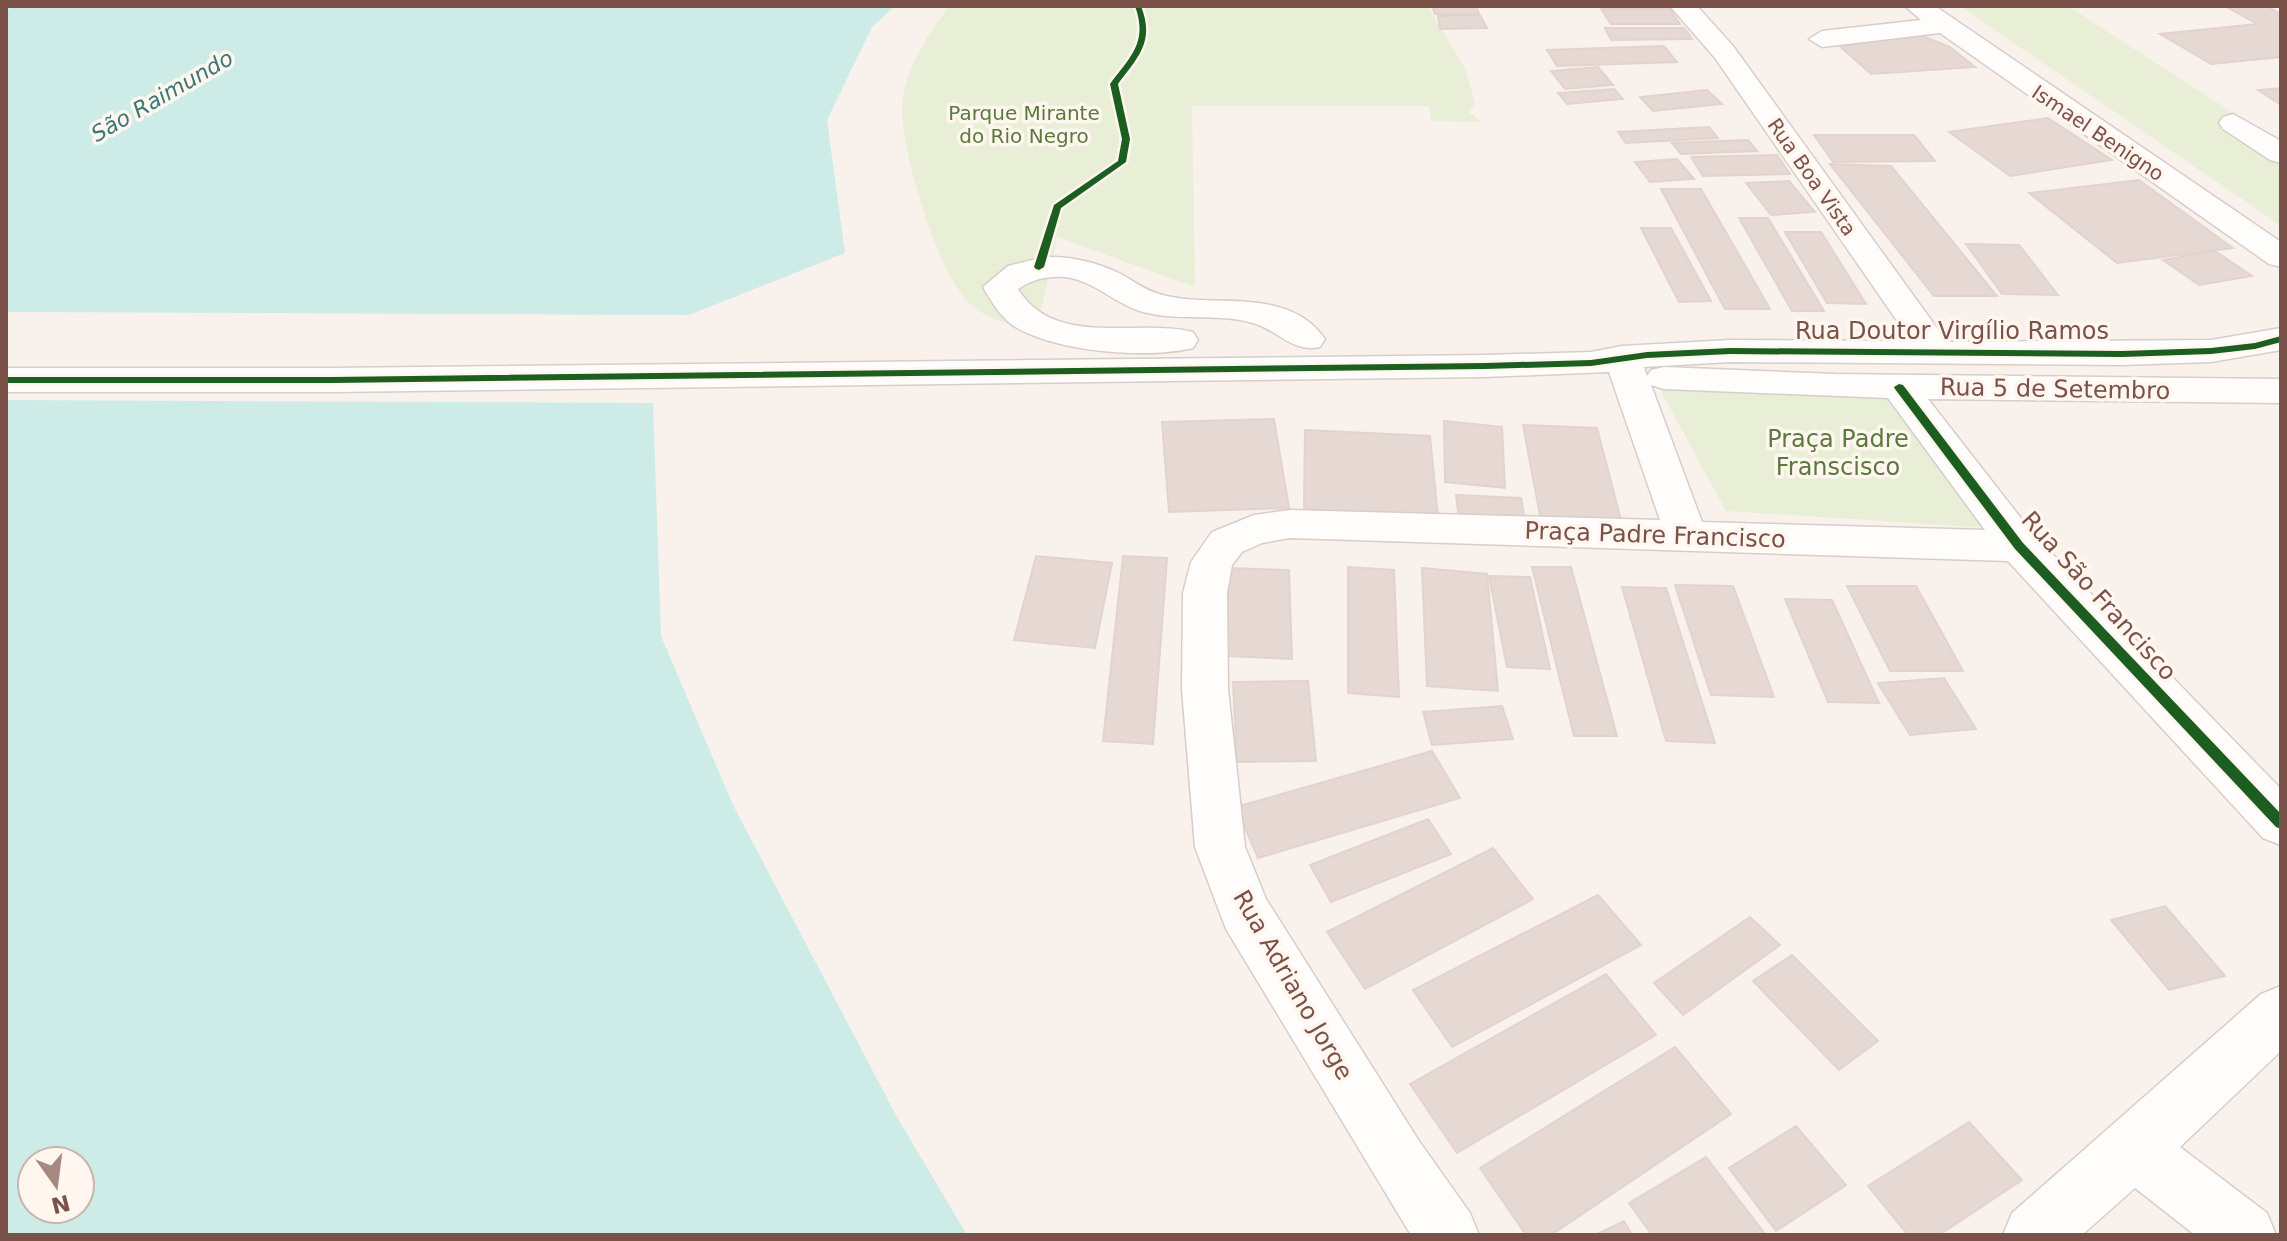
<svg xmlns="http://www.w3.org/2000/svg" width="2287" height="1241" viewBox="0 0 2287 1241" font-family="'DejaVu Sans',sans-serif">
<rect width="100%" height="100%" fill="#f9f2ec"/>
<g fill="#e9efd6">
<path d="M950 6H1427L1465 68 1475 103 1469 112 1482 122 1431 121 1430 106H1192L1195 287 1057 237 1037 331C1014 325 988 321 970 304 938 274 902 154 902 110 903 72 927 34 950 6Z"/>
<path d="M1960 6H2068L2281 144V226Z"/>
<path d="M1658 386 1884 388 1989 528 1726 511Z"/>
</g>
<path fill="#cdece8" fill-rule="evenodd" d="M15 6H895L872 27 827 120 845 253 689 315 653 403 661 636 733 805 897 1117 967 1235H6V10ZM32 1161H80V1209H32Z"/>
<path fill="#f9f2ec" d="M6 312 689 315 653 403 6 400Z"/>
<g fill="#e6d8d3" stroke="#e2d3ce" stroke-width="2">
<path d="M1432 6H1476L1479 14H1435Z"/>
<path d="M2225 6H2266L2281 14V57L2211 64 2160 34 2257 24Z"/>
<path d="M1601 9H1670L1680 24H1611Z"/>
<path d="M1480 15 1487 28 1440 29 1438 16Z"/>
<path d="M1605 28H1684L1692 39 1611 40Z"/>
<path d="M1923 36 1950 47 1975 67 1871 74 1835 42Z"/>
<path d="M1664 46 1677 62 1557 66 1547 50Z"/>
<path d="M1598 67 1613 85 1565 89 1551 71Z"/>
<path d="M2281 88V105L2258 90Z"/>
<path d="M1614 89 1623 99 1567 104 1558 93Z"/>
<path d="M1707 90 1722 104 1653 111 1640 97Z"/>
<path d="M2048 118 2112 160 2010 176 1949 132Z"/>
<path d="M1709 127 1718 138 1626 143 1618 132Z"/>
<path d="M1814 135H1914L1935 161 1833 162Z"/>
<path d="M1748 140 1757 151 1681 154 1672 143Z"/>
<path d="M1777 155 1790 174 1703 176 1691 157Z"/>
<path d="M1677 159 1694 179 1650 182 1635 162Z"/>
<path d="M1830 164 1891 166 1997 296H1934Z"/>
<path d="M2139 180 2233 248 2117 263 2029 193Z"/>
<path d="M1789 181 1815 212 1771 215 1746 183Z"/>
<path d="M1661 189H1701L1770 309H1725Z"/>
<path d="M1739 218H1768L1824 311H1792Z"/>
<path d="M1641 228H1671L1711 301 1679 302Z"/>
<path d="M1785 232H1821L1866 304 1827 303Z"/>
<path d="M1966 244 2019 245 2058 295 2002 294Z"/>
<path d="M2215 251 2252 276 2199 285 2163 260Z"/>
<path d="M1274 419 1289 508 1169 512 1162 422Z"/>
<path d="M1444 421 1502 427 1505 488 1445 482Z"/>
<path d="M1523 425 1597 428 1622 524 1541 521Z"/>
<path d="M1305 430 1430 436 1438 517 1304 509Z"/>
<path d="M1456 495 1521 498 1525 521 1459 518Z"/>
<path d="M1036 556 1112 563 1095 648 1014 640Z"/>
<path d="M1123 556 1167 558 1153 744 1103 741Z"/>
<path d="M1348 567 1394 570 1399 697 1348 693Z"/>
<path d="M1532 567H1571L1617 736H1574Z"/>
<path d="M1228 568 1289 570 1292 659 1228 656Z"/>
<path d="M1422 568 1487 574 1498 691 1427 686Z"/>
<path d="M1489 576 1530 577 1550 669 1507 667Z"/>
<path d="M1675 585 1733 586 1774 697 1711 695Z"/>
<path d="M1847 586H1916L1963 671H1890Z"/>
<path d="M1622 587 1666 588 1715 743 1666 741Z"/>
<path d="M1785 599 1832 600 1879 703 1828 702Z"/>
<path d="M1944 678 1976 729 1910 735 1878 683Z"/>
<path d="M1308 681 1316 761 1237 762 1233 682Z"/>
<path d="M1502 706 1513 739 1432 745 1423 712Z"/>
<path d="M1432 751 1460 798 1258 858 1236 807Z"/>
<path d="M1428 819 1451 854 1331 902 1310 865Z"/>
<path d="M1493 848 1533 899 1365 989 1327 932Z"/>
<path d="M1598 895 1641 945 1452 1047 1413 990Z"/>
<path d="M2165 906 2225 976 2169 990 2111 920Z"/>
<path d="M1750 917 1780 945 1683 1015 1654 983Z"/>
<path d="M1792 955 1878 1041 1839 1070 1753 981Z"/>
<path d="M1606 974 1656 1035 1457 1153 1410 1084Z"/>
<path d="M1675 1047 1731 1114 1551 1235H1526L1480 1168Z"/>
<path d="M1969 1122 2022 1180 1939 1235H1908L1868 1186Z"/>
<path d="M1796 1126 1846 1185 1776 1231 1729 1168Z"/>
<path d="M1706 1157 1765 1234 1652 1235 1629 1203Z"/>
<path d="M1624 1221 1632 1235H1595Z"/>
</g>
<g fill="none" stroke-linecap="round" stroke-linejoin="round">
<g stroke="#d8cdc8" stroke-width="3">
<g id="minor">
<path d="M1670 6H1697L1733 46 1947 342 2211 340 2281 328V350L2211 362 2122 365 1730 362 1644 367 1647 376 1651 370 1664 367 1835 374 2281 379V403L1928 399 2034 535 2281 789V845L2263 838 2008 561 1290 538 1262 543 1242 552 1232 565 1227 593 1228 689 1245 847 1266 899 1419 1141 1470 1213 1479 1235H1411L1226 929 1195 847 1182 689 1183 593 1191 562 1212 532 1254 515 1290 510 1660 520 1609 372 1485 377 332 392H6V368H332L1485 355 1591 352 1622 346 1730 340 1911 341 1715 58ZM1651 385 1664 389 1888 398 1985 530 1702 522Z"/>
<path d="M1905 6H1935L2281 242V267L2269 264 1940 33 1822 47 1809 39 1822 31 1921 20Z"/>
<path d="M2233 114 2281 141V163L2270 160 2223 129 2219 123 2223 117Z"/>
<path d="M1044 257C1070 256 1097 262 1121 274 1133 281 1145 290 1159 294 1211 310 1287 284 1325 339L1320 347C1292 353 1278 330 1253 323 1216 312 1175 323 1137 310 1112 301 1092 280 1065 277 1047 276 1033 279 1018 289 1055 349 1137 318 1193 332L1198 340 1193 348C1147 359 1061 352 1019 329 1002 320 993 304 983 287L1008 266Z"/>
<path d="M2281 986V1051L2180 1147 2267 1213 2276 1235H2195L2135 1188 2082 1235H2003L2012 1213 2261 994Z"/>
</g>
</g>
<use href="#minor" fill="#fefdfc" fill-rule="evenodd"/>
<g stroke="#fff6ef" stroke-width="5">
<g id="cycleway">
<path d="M1135 6H1141C1155 42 1138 57 1118 84L1130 139 1126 162 1061 208 1044 267 1039 270 1036 269 1034 267 1054 205 1118 161 1122 139 1110 84C1131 56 1148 42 1135 6Z"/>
<path d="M2281 336V342L2255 349 2211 354 2122 357 1730 354 1647 358 1591 366 1485 369 332 383H6V377H332L1485 363 1591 360 1647 352 1730 348 2122 351 2211 348 2255 343Z"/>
<path d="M1899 384 1903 385 2023 543 2281 814V829L2276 827 2015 549 1895 389 1894 387Z"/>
</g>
</g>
<use href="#cycleway" fill="#1b5e20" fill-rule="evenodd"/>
</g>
<g text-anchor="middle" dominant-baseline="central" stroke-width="7" stroke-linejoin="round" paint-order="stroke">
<g font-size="20" fill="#5a7a3d" stroke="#fff6ef">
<text x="1024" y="113">Parque Mirante<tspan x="1024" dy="23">do Rio Negro</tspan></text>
</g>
<g font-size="20" fill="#7a5249" stroke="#fff6ef">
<text transform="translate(2098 133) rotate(34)">Ismael Benigno</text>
<text transform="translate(1812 177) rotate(55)">Rua Boa Vista</text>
</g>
<g font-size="22" font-style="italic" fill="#387877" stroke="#fff6ef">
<text transform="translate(162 96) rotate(-30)">São Raimundo</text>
</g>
<g font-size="24" fill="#7a5249" stroke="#fff6ef">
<text x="1952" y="331">Rua Doutor Virgílio Ramos</text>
<text transform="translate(2055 389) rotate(1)">Rua 5 de Setembro</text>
<text transform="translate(1655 535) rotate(2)">Praça Padre Francisco</text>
<text transform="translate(2099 596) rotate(48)">Rua São Francisco</text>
<text transform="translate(1293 985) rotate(60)">Rua Adriano Jorge</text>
</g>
<g font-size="24" fill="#5a7a3d" stroke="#fff6ef">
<text x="1838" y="439">Praça Padre<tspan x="1838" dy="28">Franscisco</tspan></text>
</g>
</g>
<rect width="2287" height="1241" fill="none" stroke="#7a5249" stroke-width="16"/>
<g transform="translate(56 1185) rotate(166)"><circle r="38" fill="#fff6ef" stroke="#cab4ad" stroke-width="2"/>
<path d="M0-6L14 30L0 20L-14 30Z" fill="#a68a82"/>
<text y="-12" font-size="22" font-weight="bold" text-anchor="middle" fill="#7a5249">N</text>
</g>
</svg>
